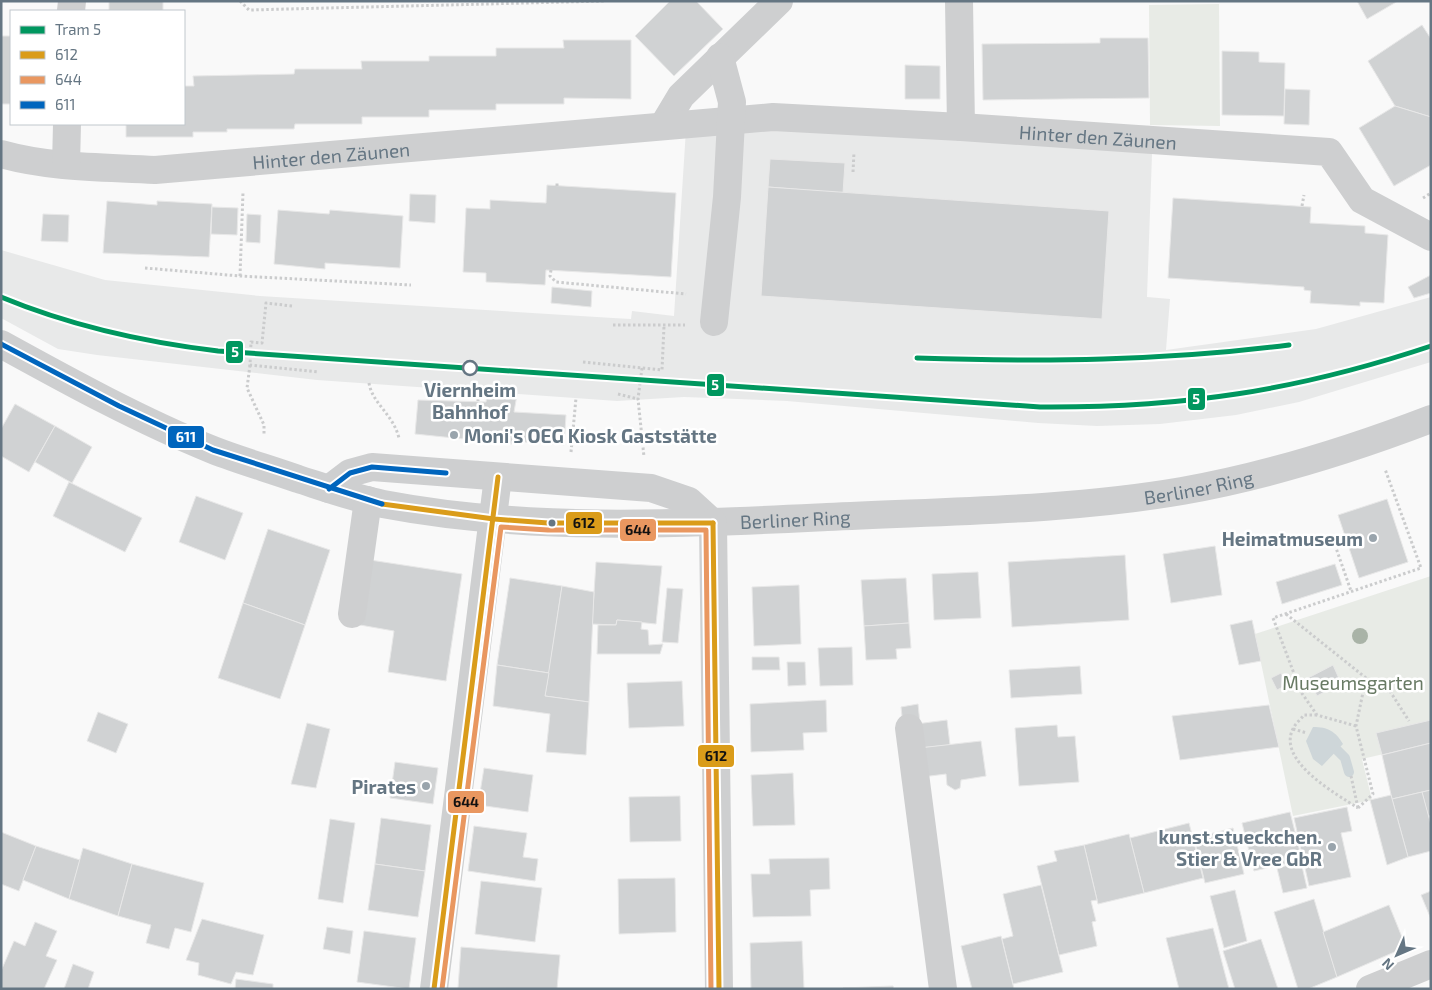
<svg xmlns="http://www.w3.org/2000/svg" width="1432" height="990" viewBox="0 0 1432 990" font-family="'Exo 2',sans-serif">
<rect width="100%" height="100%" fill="#f9f9f9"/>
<path fill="#e8e9e9" d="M687 114 1153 126 1147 297 1170 299 1166 350 1316 329 1431 297V362L1299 402 1236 415 1160 424 1097 426 1038 423 787 401 684 397 617 401 317 380 97 355 58 349 1 318V250L105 280 260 296 613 318 631 319 632 311 674 316Z"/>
<g fill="#e8ebe6">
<path d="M1219 4 1220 126 1150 125 1149 5Z"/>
<path d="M1431 576V743L1362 759 1372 800 1293 816 1255 634Z"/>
</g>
<path fill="#ced6d9" d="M1313 727C1328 727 1335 731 1343 744L1322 766 1313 759 1306 741Z"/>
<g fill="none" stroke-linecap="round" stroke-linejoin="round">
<path stroke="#ced6d9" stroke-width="10" d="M1337 750 1345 758 1349 772"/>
</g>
<g fill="#d0d2d3" stroke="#e8e8e8">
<rect x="109" y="1" width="54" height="10"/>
<path d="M670 1H696L723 29 674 76 635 36Z"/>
<path d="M1357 1H1398L1367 19Z"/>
<path d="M1422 25 1431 39V117L1395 106 1368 61Z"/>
<rect x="1" y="36" width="10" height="68"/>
<path d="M1100 38H1148L1149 98 983 100 982 44 1100 43Z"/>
<path d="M563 40H631V99L564 98V104H496V110H429V117H362V124H295L294 129H227V132H193V137H126V124H184V86H194L193 76 294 74 295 69H362L361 61H429V56H496V48H564Z"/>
<path d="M1222 51 1259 52V62L1285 63 1284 116 1222 115Z"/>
<path d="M905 65 940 66V99H905Z"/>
<path d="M1285 89 1310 90 1309 125 1284 124Z"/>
<path d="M1395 106 1431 117V165L1394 186 1359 128Z"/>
<path d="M770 159 845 163 843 193 768 187Z"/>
<path d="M547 185 676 193 671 277 546 270 545 285 486 282V273L463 272 466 208 490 209V200L546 203Z"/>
<path d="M768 187 1109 211 1102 319 761 296Z"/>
<path d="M410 194 436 195 435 223 409 221Z"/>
<path d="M1173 198 1311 207 1310 223 1365 226V233L1388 235 1384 303 1360 302V306L1310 303 1311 291 1304 290V287L1168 278Z"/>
<path d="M107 201 157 205V201L212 204 209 257 103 253Z"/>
<path d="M212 207 238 208 237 235 211 234Z"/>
<path d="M278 210 329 214 330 210 403 216 400 268 325 263V269L274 264Z"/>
<path d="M43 214 69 215 68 242 41 241Z"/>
<path d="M247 214 261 215 260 243 246 242Z"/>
<path d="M1431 275V293L1414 298 1408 287Z"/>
<path d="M552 287 592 291 591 307 551 303Z"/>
<path d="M488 387 518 389 514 412 566 415 564 445 512 441V444L415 434 418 400 486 402Z"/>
<path d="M15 404 55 426 29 472 1 456V429Z"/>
<path d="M55 426 92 447 72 483 35 462Z"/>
<path d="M69 482 142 518 125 552 53 516Z"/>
<path d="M196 496 243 513 225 560 179 542Z"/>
<path d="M1387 499 1408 562 1359 578 1338 515Z"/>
<path d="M268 529 330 550 305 625 243 603Z"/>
<path d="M1215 546 1222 595 1171 603 1163 554Z"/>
<path d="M1125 555 1129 620 1012 627 1008 562Z"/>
<path d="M370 560 462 574 446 681 388 672 394 631 360 625Z"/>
<path d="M596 562 662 566 656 624 617 620 616 625 592 624Z"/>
<path d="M1335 564 1342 585 1282 604 1276 582Z"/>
<path d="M978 572 981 618 934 620 932 574Z"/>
<path d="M510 578 562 586 549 673 497 665Z"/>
<path d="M906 578 909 623 864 626 861 580Z"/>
<path d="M799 585 801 644 754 646 752 587Z"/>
<path d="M562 586 594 592 589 702 545 696Z"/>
<path d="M667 588 683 589 678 643 662 642Z"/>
<path d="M243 603 305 625 280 699 218 678Z"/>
<path d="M617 620 642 622 641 629 648 630 649 645 663 644 660 654H597L598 625H616Z"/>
<path d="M1252 620 1261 661 1239 665 1230 625Z"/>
<path d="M909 623 911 648 896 649 897 659 866 660 864 626Z"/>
<path d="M852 647 853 685 820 686 818 648Z"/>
<path d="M752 657H779L780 670H752Z"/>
<path d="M787 662H805L806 685 788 686Z"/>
<path d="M497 665 549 673 545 696 589 702 586 755 546 752 550 714 493 706Z"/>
<path d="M1333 665 1341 683 1317 696 1308 678Z"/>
<path d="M1080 666 1082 694 1011 698 1009 670Z"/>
<path d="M1281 673 1287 685 1277 690 1271 678Z"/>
<path d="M682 681 684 726 629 728 627 683Z"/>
<path d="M826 700 827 732 803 733 804 750 751 752 750 704Z"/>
<path d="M918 704 920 723 903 725 901 707Z"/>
<path d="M1269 705 1279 747 1180 760 1172 716Z"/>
<path d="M98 712 128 724 116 753 87 741Z"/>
<path d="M947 720 950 745 919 748 916 724Z"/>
<path d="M1431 720V743L1382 755 1376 733Z"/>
<path d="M307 723 330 729 316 788 291 784Z"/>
<path d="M1057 725 1058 737 1075 736 1079 782 1019 786 1015 728Z"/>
<path d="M981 741 986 776 961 780 960 788 955 790 947 785 946 774 922 777 919 748Z"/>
<path d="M1431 743V790L1392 799 1382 755Z"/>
<path d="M395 762 438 768 433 804 390 798Z"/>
<path d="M484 768 533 775 528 812 478 805Z"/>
<path d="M793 773 795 825 753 826 751 775Z"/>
<path d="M1431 790V815L1428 816 1422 792Z"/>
<path d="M1422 792 1431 825V851L1408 857 1392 799Z"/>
<path d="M1391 795 1408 857 1387 865 1370 800Z"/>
<path d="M680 796 681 841 630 842 629 797Z"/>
<path d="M1347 807 1352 831 1341 833 1351 877 1309 886 1294 818Z"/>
<path d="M1290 812 1302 860 1254 871 1242 823Z"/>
<path d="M381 818 431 825 425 871 375 864Z"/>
<path d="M330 819 355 823 343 903 318 899Z"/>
<path d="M1189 823 1203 878 1144 893 1130 838Z"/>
<path d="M474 826 527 833 523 857 538 859 535 881 468 871Z"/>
<path d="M1233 828 1244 874 1205 883 1194 838Z"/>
<path d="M1 832 36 846 19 891 1 884Z"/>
<path d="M1129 834 1144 893 1098 904 1084 845Z"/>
<path d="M1084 845 1097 900 1091 901 1096 921 1092 922 1097 946 1059 955 1037 866 1057 861 1054 851Z"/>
<path d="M36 846 80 860 69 899 23 880Z"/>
<path d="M83 848 132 864 118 916 69 899Z"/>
<path d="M829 858 830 889 810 890 811 916 753 917 751 874H770L769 859Z"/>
<path d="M1301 862 1307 888 1283 893 1277 868Z"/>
<path d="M132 864 204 883 191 932 175 928 169 949 146 943 151 925 118 916Z"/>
<path d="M375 864 425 871 418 917 368 910Z"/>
<path d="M675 878 676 932 619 934 618 879Z"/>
<path d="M481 881 542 888 535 942 475 934Z"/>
<path d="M1041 885 1063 972 1013 984 1002 939 1013 936 1003 894Z"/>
<path d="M1235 890 1247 941 1224 948 1210 896Z"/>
<path d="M1431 891V919L1421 895Z"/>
<path d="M1314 899 1337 977 1308 989H1298L1274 912Z"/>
<path d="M1389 905 1406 947 1337 977 1323 932Z"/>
<path d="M202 919 264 935 253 975 236 972 231 984 198 975 199 963 186 960Z"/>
<path d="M35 922 57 931 46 956 57 960 44 989H1V971L14 941 25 946Z"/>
<path d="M327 927 353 931 350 954 323 949Z"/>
<path d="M1213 928 1229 989H1179L1166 938Z"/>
<path d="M364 931 416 938 409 989 357 982Z"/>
<path d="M1001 936 1014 989H972L961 946Z"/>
<path d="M1261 939 1278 989H1235L1223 951Z"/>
<path d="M802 941 804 989H751L750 943Z"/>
<path d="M461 947 560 955 557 989 458 988Z"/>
<path d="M73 964 94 972 88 989H64Z"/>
<path d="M236 979 273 984V989H235Z"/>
<path d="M893 986 894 989 843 988Z"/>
</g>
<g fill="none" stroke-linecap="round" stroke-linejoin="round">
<g stroke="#cbcccd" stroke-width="3" stroke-dasharray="2.5 2.5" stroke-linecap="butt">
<path d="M240 1 249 10 605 1"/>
<path d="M853 172 854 152"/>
<path d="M557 186V181"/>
<path d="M1423 198 1431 193"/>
<path d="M1302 206 1304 195"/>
<path d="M145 268 240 276 411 285"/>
<path d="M551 270 550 276 556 282 686 294"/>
<path d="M240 276 243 192"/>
<path d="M292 306 266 303 262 343 251 342 250 365 318 372"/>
<path d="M613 325H685"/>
<path d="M583 362 662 370 664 326"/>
<path d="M250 365 247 388 264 425V435"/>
<path d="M642 368 638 399 644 457"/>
<path d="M369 383C372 403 393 414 399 438"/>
<path d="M618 394 638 399"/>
<path d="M478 401V391"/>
<path d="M571 452 576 398"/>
<path d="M1335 545 1351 591"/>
<path d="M1286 614 1366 678 1388 688 1409 721"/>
<path d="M1317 715H1304C1301 719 1296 723 1294 727 1274 760 1338 795 1358 808"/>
<path d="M1356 726 1317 715 1301 692 1273 618 1421 568 1385 469"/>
<path d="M1293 729 1307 733"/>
<path d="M1351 776 1358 808"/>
<path d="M1358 808 1373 794 1356 726 1366 678"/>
</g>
<g stroke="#cecfd0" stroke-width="28">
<path d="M959 1 961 127"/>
<path d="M71 11 72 1"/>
<path d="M663 126 681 96 779 1"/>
<path id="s1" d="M1 154C51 168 103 167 155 170L773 117 961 127 1329 152 1362 200 1431 237"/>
<path d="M66 165 67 124"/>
<path d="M714 322 727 197 732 102 720 57"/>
<path id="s2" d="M1 344C70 382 141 421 213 450 241 461 270 469 298 479 326 488 354 498 383 504 529 532 680 524 827 517 945 511 1065 511 1182 491 1267 476 1350 450 1431 419"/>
<path d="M329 489 350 473 372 467 651 488 689 501 713 523"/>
<path d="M713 523 719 989"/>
<path d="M352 614 368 500"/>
<path d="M909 728 943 989"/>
<path d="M434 989 498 477"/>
<path d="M1370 989 1431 964"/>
</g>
<g stroke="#fff" stroke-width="9">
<g id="bus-1">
<path d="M382 504 494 519 548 523H713"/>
<path d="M713 523 719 989"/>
<path d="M434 989 498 477"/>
</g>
</g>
<g stroke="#fff" stroke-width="9">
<path id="bus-2" d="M442 989 501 527 548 530H706L711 989"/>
</g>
<g stroke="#fff" stroke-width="9">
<g id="bus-3">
<path d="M1 344 119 406 213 450 382 504"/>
<path d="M329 489 350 473 372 467 446 473"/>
</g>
</g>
<use href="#bus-1" stroke="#da9c1a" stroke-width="5"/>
<use href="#bus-2" stroke="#e99760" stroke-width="5"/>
<use href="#bus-3" stroke="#0065bd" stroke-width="5"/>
<g stroke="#fff" stroke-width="9">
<g id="tram-1">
<path d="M1 297C71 326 143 342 218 351L1040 407C1182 408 1296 391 1431 346"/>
<path d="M917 358C1042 362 1165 361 1289 345"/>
</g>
</g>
<use href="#tram-1" stroke="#00975f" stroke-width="5"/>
</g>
<circle fill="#a9b3a7" cx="1360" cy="636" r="8"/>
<circle fill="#fff" stroke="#657683" stroke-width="2.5" cx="470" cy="368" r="7"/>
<g fill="#99a4ac" stroke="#fff" stroke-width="2">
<circle cx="454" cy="435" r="5"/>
<circle cx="1373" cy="538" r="5"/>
<circle cx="426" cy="786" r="5"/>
<circle cx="1332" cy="847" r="5"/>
</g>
<circle fill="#657683" stroke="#fff" stroke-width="2" cx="552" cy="523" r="4.5"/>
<g text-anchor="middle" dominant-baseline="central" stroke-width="5" stroke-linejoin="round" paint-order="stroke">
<g font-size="19" fill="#657683" stroke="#fff">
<text stroke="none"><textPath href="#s1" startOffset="1101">Hinter den Zäunen</textPath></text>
<text stroke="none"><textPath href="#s1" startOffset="332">Hinter den Zäunen</textPath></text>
<text stroke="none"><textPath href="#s2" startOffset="1234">Berliner Ring</textPath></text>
<text stroke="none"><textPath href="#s2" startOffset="829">Berliner Ring</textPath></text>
</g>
<g font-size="19" font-weight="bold" fill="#657683" stroke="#fff">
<text x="470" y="389">Viernheim<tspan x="470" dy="22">Bahnhof</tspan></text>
</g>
<g font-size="19" font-weight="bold" fill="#657683" stroke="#fff" text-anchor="end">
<text x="464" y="435" text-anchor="start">Moni's OEG Kiosk Gaststätte</text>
<text x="1363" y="538">Heimatmuseum</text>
<text x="416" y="786">Pirates</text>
<text x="1322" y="836">kunst.stueckchen.<tspan x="1322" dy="22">Stier &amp; Vree GbR</tspan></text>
</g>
<g font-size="19" fill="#687a64" stroke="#fff">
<text x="1353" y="682">Museumsgarten</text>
</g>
</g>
<g stroke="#fff" stroke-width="2">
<rect x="225" y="340" width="19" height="24" rx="5" fill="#00975f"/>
<rect x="706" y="373" width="19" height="24" rx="5" fill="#00975f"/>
<rect x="1187" y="387" width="19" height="24" rx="5" fill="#00975f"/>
<rect x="167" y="425" width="38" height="24" rx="5" fill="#0065bd"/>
<rect x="565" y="511" width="38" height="24" rx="5" fill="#da9c1a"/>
<rect x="619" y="518" width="38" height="24" rx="5" fill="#e99760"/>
<rect x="697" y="744" width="38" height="24" rx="5" fill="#da9c1a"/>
<rect x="447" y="790" width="38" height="24" rx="5" fill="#e99760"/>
</g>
<g font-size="14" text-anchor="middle" font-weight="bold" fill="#fff">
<text x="235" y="357">5</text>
<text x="715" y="390">5</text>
<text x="1196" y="404">5</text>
<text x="186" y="442">611</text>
</g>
<g font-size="14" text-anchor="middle" font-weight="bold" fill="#111">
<text x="584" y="528">612</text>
<text x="638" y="535">644</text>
<text x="716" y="761">612</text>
<text x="466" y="807">644</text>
</g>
<rect width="1432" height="990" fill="none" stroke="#657683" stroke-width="5"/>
<rect x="10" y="10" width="175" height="115" fill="#ffffff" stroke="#c1c8cd"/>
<rect x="20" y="26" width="25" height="8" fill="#00975f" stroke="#c1c8cd"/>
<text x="55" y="35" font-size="15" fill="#657683">Tram 5</text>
<rect x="20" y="51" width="25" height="8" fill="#da9c1a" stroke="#c1c8cd"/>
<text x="55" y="60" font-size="15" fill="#657683">612</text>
<rect x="20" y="76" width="25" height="8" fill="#e99760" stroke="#c1c8cd"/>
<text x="55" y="85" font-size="15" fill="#657683">644</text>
<rect x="20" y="101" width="25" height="8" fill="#0065bd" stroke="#c1c8cd"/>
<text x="55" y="110" font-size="15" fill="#657683">611</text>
<g transform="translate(1397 955) rotate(225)" stroke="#ffffff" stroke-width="4" paint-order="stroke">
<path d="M0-4L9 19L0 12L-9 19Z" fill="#657683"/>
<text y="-8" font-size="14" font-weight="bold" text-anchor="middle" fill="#657683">N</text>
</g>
</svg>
